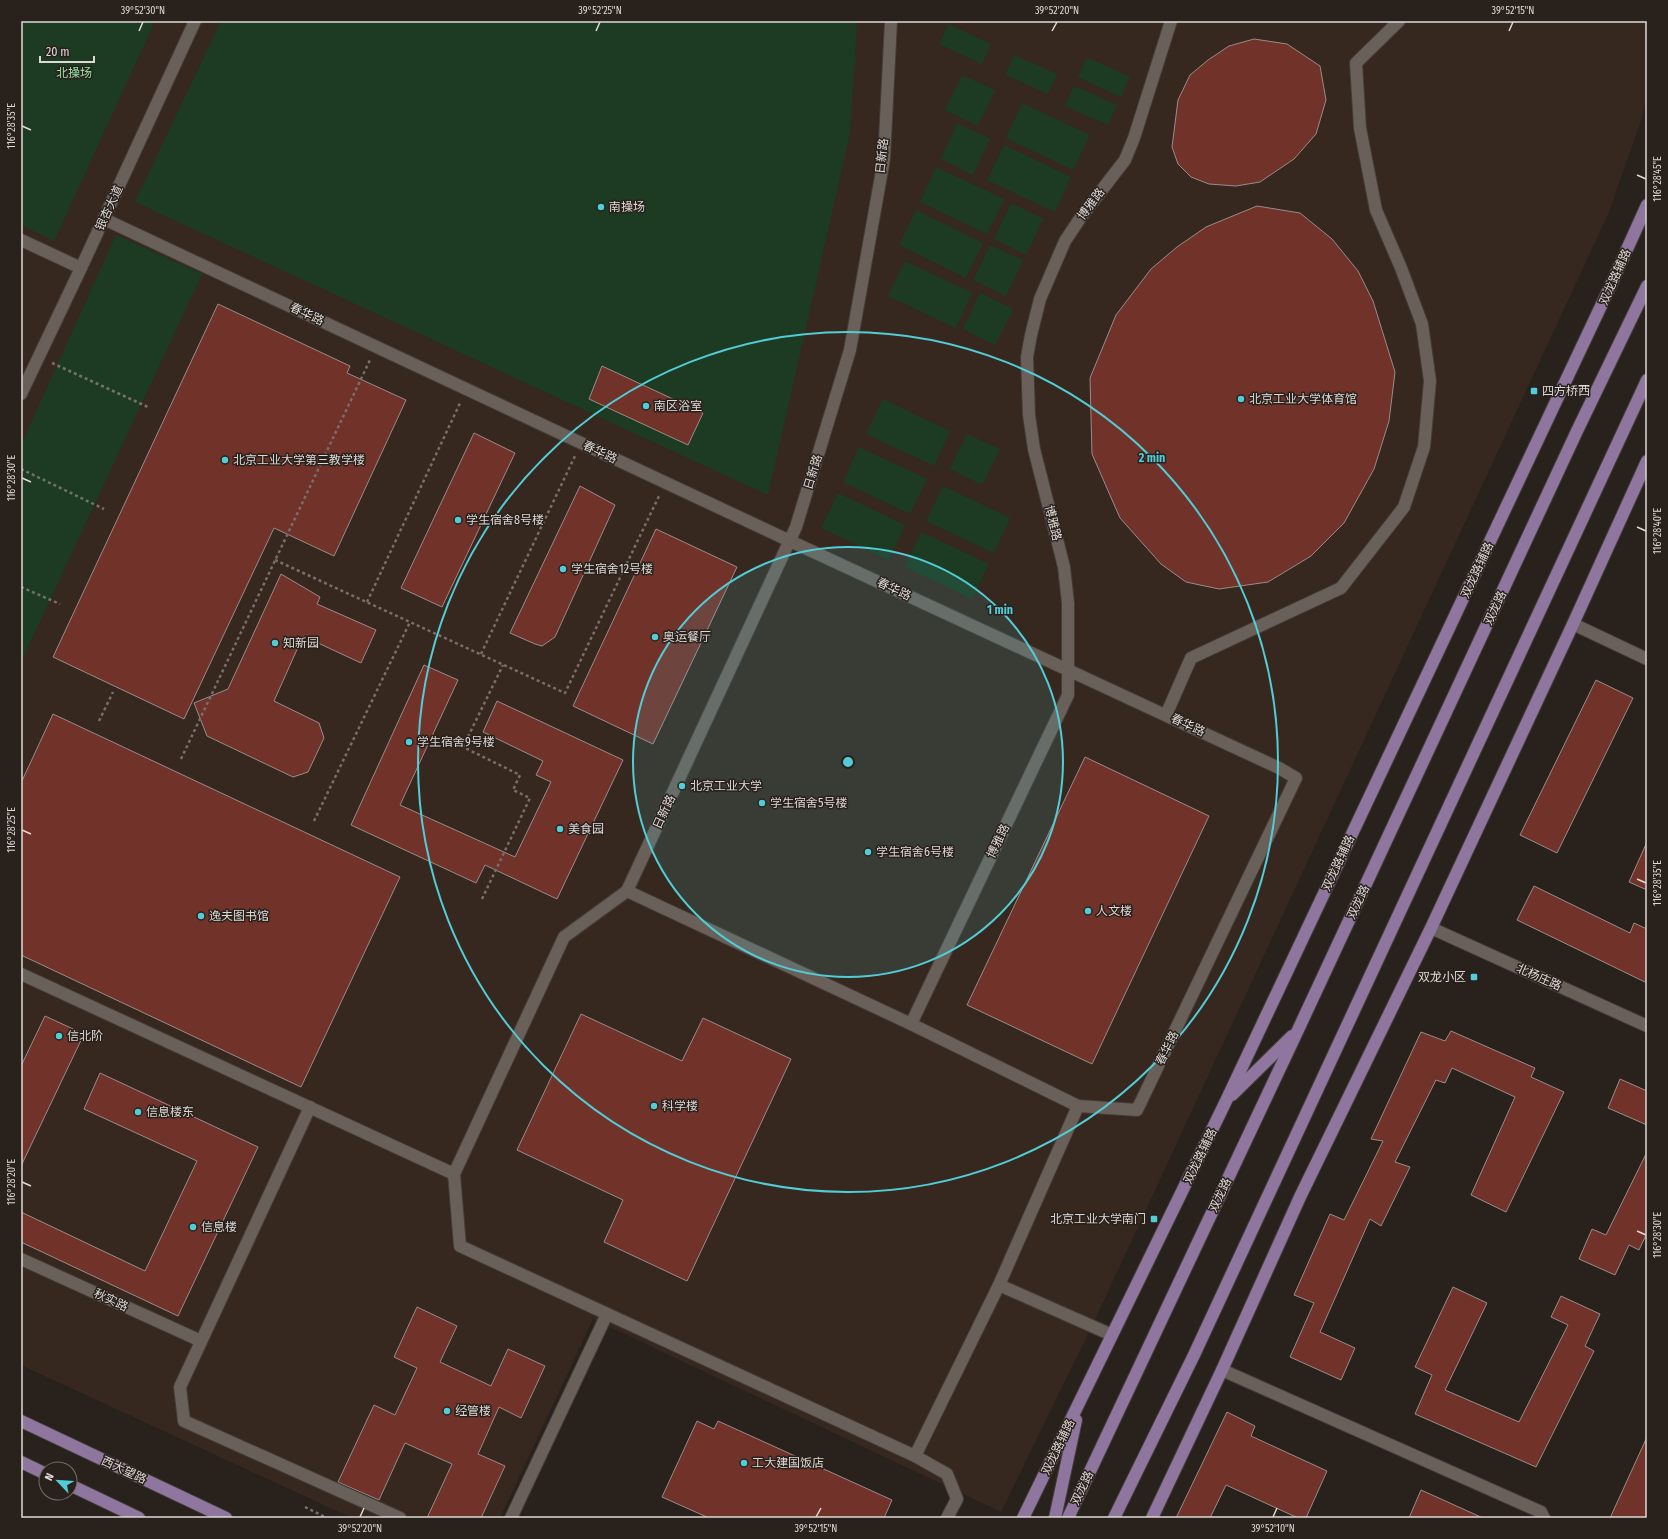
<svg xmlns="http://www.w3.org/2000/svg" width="1668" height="1539" viewBox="0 0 1668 1539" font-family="'Fira Sans Condensed','Noto Sans SC',sans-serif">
<rect width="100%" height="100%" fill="#29211c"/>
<path fill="#36281f" d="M21 21H1647V93L1643 115 1609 212 1092 1326 1001 1512 593 1319 500 1518H352L21 1365Z"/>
<g fill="#1c3b22">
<path d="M21 21H155L54 241 21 225Z"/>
<path d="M221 21H857L855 59 857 60 854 67 850 133 768 495 135 202Z"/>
<path d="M948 24 991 44 982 64 939 44Z"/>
<path d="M1014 55 1057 74 1048 94 1005 75Z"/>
<path d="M1087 57 1130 77 1121 97 1078 77Z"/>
<path d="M962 75 995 90 978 126 945 110Z"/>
<path d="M1074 86 1117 105 1108 125 1065 106Z"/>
<path d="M1022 103 1090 135 1073 170 1006 138Z"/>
<path d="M957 123 990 139 973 175 941 159Z"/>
<path d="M1004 145 1071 177 1055 212 987 180Z"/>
<path d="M936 167 1004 199 987 234 920 202Z"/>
<path d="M1011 203 1043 219 1026 255 994 239Z"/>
<path d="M916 210 983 243 966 278 899 245Z"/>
<path d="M116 235 202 274 21 662V445Z"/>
<path d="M990 245 1023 260 1006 296 973 280Z"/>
<path d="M905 261 972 293 956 328 888 296Z"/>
<path d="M980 293 1013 309 995 345 963 329Z"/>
<path d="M883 399 950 431 934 466 866 434Z"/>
<path d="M967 434 1000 449 982 485 950 469Z"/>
<path d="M859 447 927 479 910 514 843 482Z"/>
<path d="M943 486 1010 518 994 553 926 521Z"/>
<path d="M838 493 905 525 889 560 821 528Z"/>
<path d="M921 532 989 564 972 599 905 567Z"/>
</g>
<g fill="#71322a" stroke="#998c8a">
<path d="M1254 39 1287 44 1320 66 1326 100 1316 134 1294 159 1260 182 1236 186 1209 184 1191 177 1178 164 1172 147 1178 100 1190 75 1208 60 1229 46Z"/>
<path d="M1257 206 1300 213 1332 239 1358 271 1373 301 1395 372 1389 421 1374 469 1344 523 1311 556 1268 582 1219 589 1186 582 1161 564 1120 518 1092 454 1090 378 1116 315 1151 269 1177 247 1206 227Z"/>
<path d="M218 304 350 366 347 373 406 400 334 556 274 528 184 719 53 657Z"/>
<path d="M602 366 703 413 688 445 589 399Z"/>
<path d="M474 433 515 453 442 607 401 588Z"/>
<path d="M580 486 615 505 555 637 542 646 535 644 510 633Z"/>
<path d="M656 529 737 567 653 744 573 706Z"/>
<path d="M281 574 320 597 317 604 376 630 361 663 303 636 274 701 319 723 324 738 308 772 293 777 207 736 194 703 228 689Z"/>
<path d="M424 665 458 680 400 805 515 857 551 782 536 775 543 761 483 732 497 701 623 760 557 899 485 865 476 883 351 825Z"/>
<path d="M1596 680 1633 698 1557 853 1520 835Z"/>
<path d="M53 714 400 877 301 1087 21 955V783Z"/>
<path d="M1085 757 1209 816 1092 1064 967 1005Z"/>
<path d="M1647 842V890L1629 882Z"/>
<path d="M1534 886 1630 933 1634 923 1647 929V983L1517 920Z"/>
<path d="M581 1014 682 1061 703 1018 791 1059 687 1281 604 1242 623 1200 517 1150Z"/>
<path d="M45 1016 84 1034 21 1166V1066Z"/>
<path d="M1451 1031 1535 1068 1531 1077 1564 1092 1506 1212 1471 1195 1515 1097 1452 1068 1445 1083 1436 1080 1395 1162 1410 1167 1381 1226 1370 1219 1320 1332 1355 1348 1341 1380 1290 1357 1314 1303 1294 1295 1330 1214 1344 1220 1383 1141 1371 1139 1421 1032 1445 1041Z"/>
<path d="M100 1073 258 1147 178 1316 21 1242V1212L145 1271 197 1161 84 1109Z"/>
<path d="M1620 1079 1647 1091V1125L1608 1108Z"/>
<path d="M1647 1152V1233L1639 1250 1629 1245 1615 1275 1579 1259 1592 1229 1606 1235Z"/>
<path d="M1453 1287 1487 1303 1445 1390 1519 1422 1568 1325 1551 1317 1561 1296 1600 1314 1585 1346 1594 1351 1536 1467 1415 1414 1432 1375 1415 1367Z"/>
<path d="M417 1307 457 1326 440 1362 491 1386 508 1349 545 1366 521 1418 499 1407 478 1454 505 1466 481 1518H427L452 1464 405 1443 379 1500 338 1482 374 1405 395 1415 417 1368 394 1357Z"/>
<path d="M1227 1412 1255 1426 1251 1436 1327 1471 1306 1518H1298L1226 1485 1210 1518H1176Z"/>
<path d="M697 1421 714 1429 718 1421 892 1500 884 1518H709L662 1497Z"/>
<path d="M1647 1437V1518H1610Z"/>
<path d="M1421 1490 1483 1518H1409Z"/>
</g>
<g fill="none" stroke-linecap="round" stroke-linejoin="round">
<g stroke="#433c39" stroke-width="14">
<g id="minor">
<path d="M104 219 775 534 1279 768 1296 778 1137 1110 1078 1106"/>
<path d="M21 240 81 268"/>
<path d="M21 394 81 268 195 21"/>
<path d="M1573 624 1647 659"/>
<path d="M1166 715 1191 658 1341 588 1404 507 1424 447 1430 381 1422 324 1401 268 1376 210 1360 128 1356 63 1399 21"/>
<path d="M627 891 911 1024 1078 1106 999 1285 915 1456 460 1246 454 1174 564 937Z"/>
<path d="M627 891 796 527 850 350 884 159 891 21"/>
<path d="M1431 928 1647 1026"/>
<path d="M21 974 454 1174"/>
<path d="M911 1024 1068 695V603L1064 567 1034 449 1029 415 1027 357 1031 335 1040 299 1065 241 1081 217 1125 160 1134 138 1171 21"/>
<path d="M310 1107 180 1387 184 1421 400 1518"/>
<path d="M21 1259 201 1341"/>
<path d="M999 1285 1112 1335"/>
<path d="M1222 1370 1541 1512 1544 1518"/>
<path d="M915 1456 947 1474 957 1499 947 1518"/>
<path d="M511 1518 607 1314"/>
</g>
</g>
<g stroke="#433c39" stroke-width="14">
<g id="major">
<path d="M1232 1095 1292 1036"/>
<path d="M21 1421 226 1518"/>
<path d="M21 1462 46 1474"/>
<path d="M70 1485 139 1518"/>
<path d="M1023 1518 1226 1101 1609 289 1647 205"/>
<path d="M1055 1518 1076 1420"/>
<path d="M1068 1518 1298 1030 1577 431 1647 286"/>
<path d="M1114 1518 1194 1355 1647 380"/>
<path d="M1152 1518 1222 1370 1300 1197 1431 928 1573 624 1647 461"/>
</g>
</g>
<g stroke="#766f6b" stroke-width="2.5" stroke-dasharray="3 3" stroke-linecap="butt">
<path d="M52 363 148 407"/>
<path d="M21 469 104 509"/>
<path d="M275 560 565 693 659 496"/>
<path d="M21 587 60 604"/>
<path d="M367 602 461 401"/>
<path d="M481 654 575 456"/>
<path d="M99 721 113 692"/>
<path d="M181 759 370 360"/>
<path d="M314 821 410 622"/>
<path d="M482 899 530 798 513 790 520 775 463 747 503 665"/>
<path d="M305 1507 327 1518"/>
</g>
<use href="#minor" stroke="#6a605a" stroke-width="12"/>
<use href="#major" stroke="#8e769e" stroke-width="12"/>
</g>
<path fill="none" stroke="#dfd9d6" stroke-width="1.5" d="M139 31 143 22M596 31 600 22M1052 31 1057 22M1509 31 1513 22M22 126 31 130M1637 175 1646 179M22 478 31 482M1637 527 1646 531M22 830 31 834M1637 879 1646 883M22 1182 31 1186M1637 1231 1646 1235M360 1517 364 1508M816 1517 821 1508M1273 1517 1277 1508"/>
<circle cx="848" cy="762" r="215" fill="#52ccd6" fill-opacity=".12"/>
<g fill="none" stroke="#52ccd6" stroke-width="2">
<circle cx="848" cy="762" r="215"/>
<circle cx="848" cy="762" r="430"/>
</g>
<g fill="#52ccd6" stroke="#29211c" stroke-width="1.5">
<circle cx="601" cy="207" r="4"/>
<rect x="1530" y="387" width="8" height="8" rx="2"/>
<circle cx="1241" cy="399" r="4"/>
<circle cx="646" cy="406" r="4"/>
<circle cx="225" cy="460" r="4"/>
<circle cx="458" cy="520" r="4"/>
<circle cx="563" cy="569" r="4"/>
<circle cx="655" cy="637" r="4"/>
<circle cx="275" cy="643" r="4"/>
<circle cx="409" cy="742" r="4"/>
<circle cx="682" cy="786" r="4"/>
<circle cx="762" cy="803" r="4"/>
<circle cx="560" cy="829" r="4"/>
<circle cx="868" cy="852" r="4"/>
<circle cx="1088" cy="911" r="4"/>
<circle cx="201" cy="916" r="4"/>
<rect x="1470" y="973" width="8" height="8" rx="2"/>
<circle cx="59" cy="1036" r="4"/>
<circle cx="654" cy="1106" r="4"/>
<circle cx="138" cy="1112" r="4"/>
<rect x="1150" y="1215" width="8" height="8" rx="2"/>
<circle cx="193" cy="1227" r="4"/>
<circle cx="447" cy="1411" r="4"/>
<circle cx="744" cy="1463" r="4"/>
</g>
<g text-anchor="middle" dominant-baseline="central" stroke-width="3" stroke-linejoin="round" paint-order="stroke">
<g font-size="12" fill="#94e2a0" stroke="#29211c">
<text x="74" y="73">北操场</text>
</g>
<g font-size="12" fill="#dfd9d6" stroke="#29211c">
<text transform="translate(882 156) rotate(-84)">日新路</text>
<text transform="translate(1091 204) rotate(-53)">博雅路</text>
<text transform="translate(109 208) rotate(-65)">银杏大道</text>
<text transform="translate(1615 277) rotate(-66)">双龙路辅路</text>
<text transform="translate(307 314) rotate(25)">春华路</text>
<text transform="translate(600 452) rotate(25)">春华路</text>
<text transform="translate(813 472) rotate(-73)">日新路</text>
<text transform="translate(1053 523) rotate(76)">博雅路</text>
<text transform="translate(1477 570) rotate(-65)">双龙路辅路</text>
<text transform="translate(894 589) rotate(25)">春华路</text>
<text transform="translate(1495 608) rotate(-65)">双龙路</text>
<text transform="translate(1188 725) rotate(25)">春华路</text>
<text transform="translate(664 812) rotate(-65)">日新路</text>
<text transform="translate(998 841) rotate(-64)">博雅路</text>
<text transform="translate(1338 863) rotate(-65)">双龙路辅路</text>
<text transform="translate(1358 902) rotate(-65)">双龙路</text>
<text transform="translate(1539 977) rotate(24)">北杨庄路</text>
<text transform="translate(1167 1048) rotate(-64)">春华路</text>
<text transform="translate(1200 1156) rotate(-64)">双龙路辅路</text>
<text transform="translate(1220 1195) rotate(-65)">双龙路</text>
<text transform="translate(111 1300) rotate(25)">秋实路</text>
<text transform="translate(1058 1447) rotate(-64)">双龙路辅路</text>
<text transform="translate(124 1470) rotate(25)">西大望路</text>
<text transform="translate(1082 1488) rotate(-65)">双龙路</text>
</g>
<g font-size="12" fill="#dfd9d6" stroke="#29211c" text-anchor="start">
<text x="609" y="207">南操场</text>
<text x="1542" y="391">四方桥西</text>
<text x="1249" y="399">北京工业大学体育馆</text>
<text x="654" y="406">南区浴室</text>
<text x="233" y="460">北京工业大学第三教学楼</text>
<text x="466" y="520">学生宿舍8号楼</text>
<text x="571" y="569">学生宿舍12号楼</text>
<text x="663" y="637">奥运餐厅</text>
<text x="283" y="643">知新园</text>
<text x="417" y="742">学生宿舍9号楼</text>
<text x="690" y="786">北京工业大学</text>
<text x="770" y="803">学生宿舍5号楼</text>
<text x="568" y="829">美食园</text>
<text x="876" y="852">学生宿舍6号楼</text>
<text x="1096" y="911">人文楼</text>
<text x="209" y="916">逸夫图书馆</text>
<text x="1466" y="977" text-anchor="end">双龙小区</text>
<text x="67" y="1036">信北阶</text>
<text x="662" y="1106">科学楼</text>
<text x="146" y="1112">信息楼东</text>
<text x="1146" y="1219" text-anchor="end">北京工业大学南门</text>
<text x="201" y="1227">信息楼</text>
<text x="455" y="1411">经管楼</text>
<text x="752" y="1463">工大建国饭店</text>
</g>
</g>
<circle cx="848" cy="762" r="6" fill="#52ccd6" stroke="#29211c" stroke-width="2"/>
<g font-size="12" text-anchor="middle" font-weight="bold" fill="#52ccd6" stroke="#29211c" stroke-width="3" stroke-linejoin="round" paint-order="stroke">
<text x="1152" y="462">2 min</text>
<text x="1000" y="614">1 min</text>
</g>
<rect width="1668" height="1539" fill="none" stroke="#29211c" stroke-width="44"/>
<g transform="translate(58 1481) rotate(295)"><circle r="19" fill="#29211c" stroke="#726b66"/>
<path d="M0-3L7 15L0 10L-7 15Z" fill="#52ccd6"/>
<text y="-6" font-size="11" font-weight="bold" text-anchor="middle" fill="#dfd9d6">N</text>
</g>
<path d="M40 56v6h54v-6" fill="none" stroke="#dfd9d6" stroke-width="2"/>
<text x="46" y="56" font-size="12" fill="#dfd9d6" stroke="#29211c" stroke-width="3" paint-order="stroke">20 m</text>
<rect x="22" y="22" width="1624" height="1495" fill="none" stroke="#dfd9d6" stroke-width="1.5"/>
<g font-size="10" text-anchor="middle" fill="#dfd9d6">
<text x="143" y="14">39°52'30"N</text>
<text x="600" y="14">39°52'25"N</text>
<text x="1057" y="14">39°52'20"N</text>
<text x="1513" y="14">39°52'15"N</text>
<text transform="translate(11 126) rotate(-90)" y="4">116°28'35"E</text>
<text transform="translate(1657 179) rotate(-90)" y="4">116°28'45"E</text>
<text transform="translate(11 478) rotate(-90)" y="4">116°28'30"E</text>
<text transform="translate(1657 531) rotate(-90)" y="4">116°28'40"E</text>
<text transform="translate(11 830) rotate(-90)" y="4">116°28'25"E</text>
<text transform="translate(1657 883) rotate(-90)" y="4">116°28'35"E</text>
<text transform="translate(11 1182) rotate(-90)" y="4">116°28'20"E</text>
<text transform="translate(1657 1235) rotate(-90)" y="4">116°28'30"E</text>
<text x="360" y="1532">39°52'20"N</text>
<text x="816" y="1532">39°52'15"N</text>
<text x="1273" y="1532">39°52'10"N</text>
</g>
</svg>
